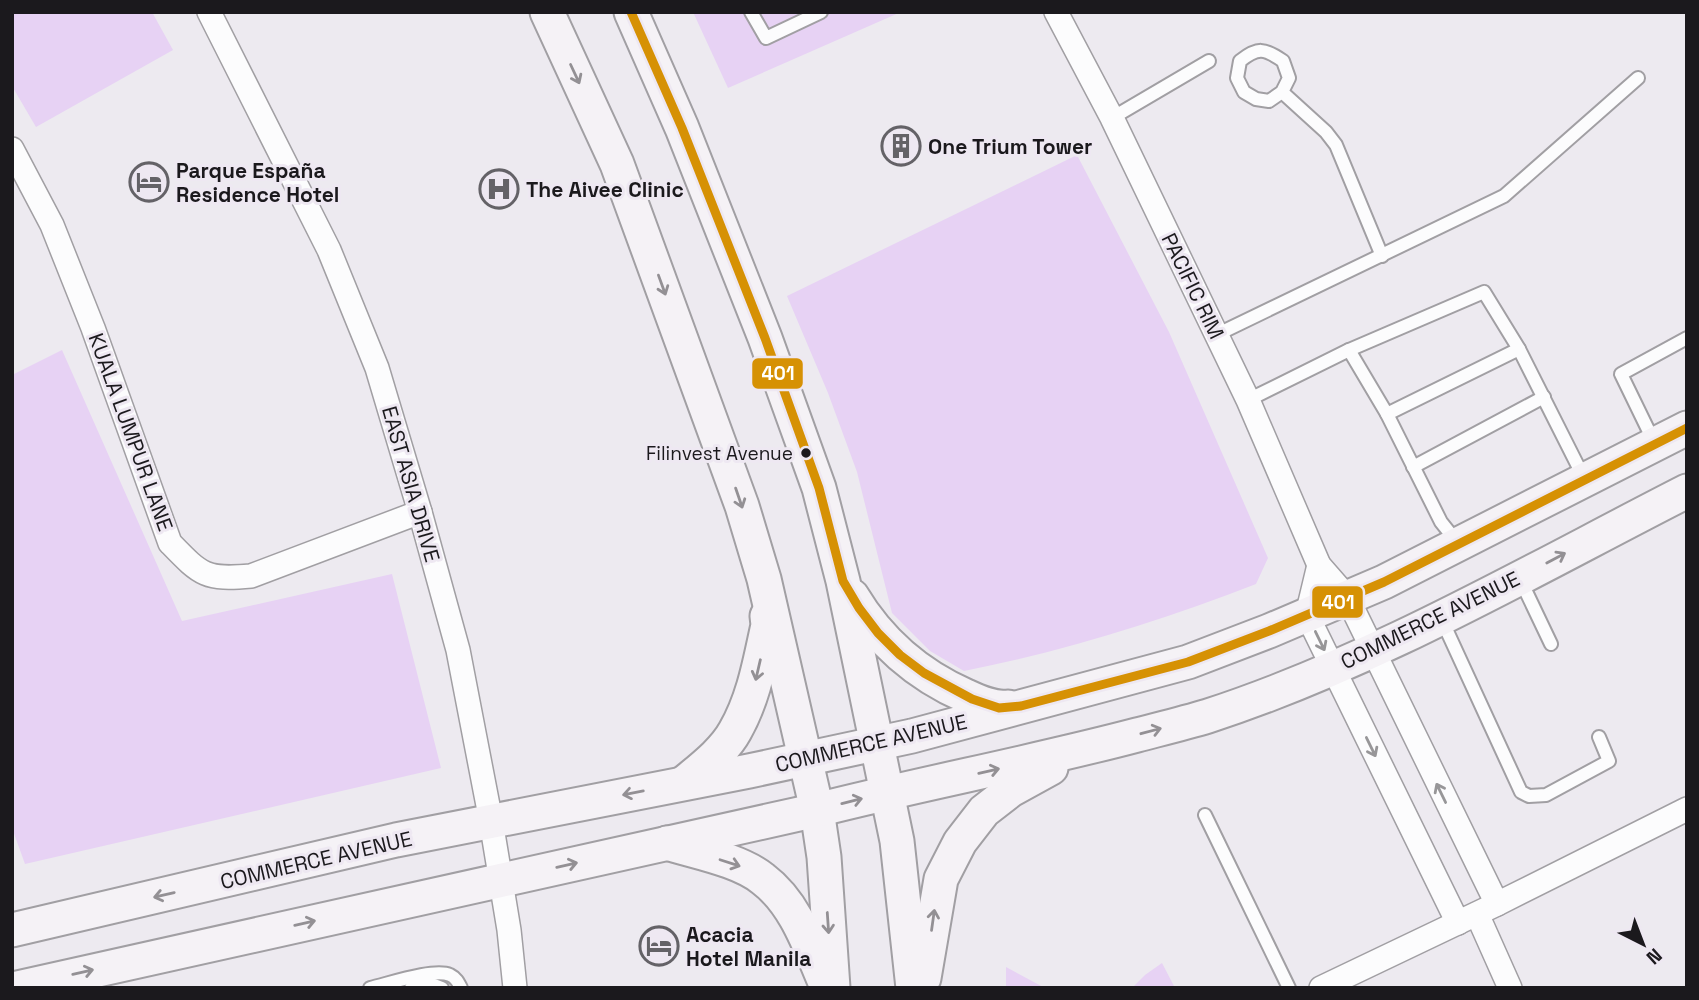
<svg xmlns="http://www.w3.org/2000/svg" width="1699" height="1000" viewBox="0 0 1699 1000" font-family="'Space Grotesk',sans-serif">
<rect width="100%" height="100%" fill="#edeaf0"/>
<g fill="#e7d2f4">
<path d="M12 12H152L173 50 36 127 12 86Z"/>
<path d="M693 12H901L728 88Z"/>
<path d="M1077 155 1169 332 1268 558 1256 584C1161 621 1065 651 964 671L930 651 892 613 857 472 828 393 787 296Z"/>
<path d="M62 350 182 621 392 574 441 768 25 864 12 828V375Z"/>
<path d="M1162 963 1175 988H1132L1145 975Z"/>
<path d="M1006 967 1045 988H1006Z"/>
</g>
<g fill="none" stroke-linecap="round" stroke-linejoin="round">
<g stroke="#a19fa3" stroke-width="16">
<g id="lane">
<path d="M751 12 766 38 821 12"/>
<path d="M1282 92 1269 101 1256 99 1244 92 1237 78 1240 61C1258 47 1264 48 1283 61L1289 78 1282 92 1326 132 1336 145 1382 256"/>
<path d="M1112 118 1209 61"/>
<path d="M1216 335 1504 196 1638 78"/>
<path d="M1349 350 1387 414 1441 522 1457 542"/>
<path d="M1248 400 1349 350 1484 292 1519 349 1584 478"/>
<path d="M1387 414 1519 349"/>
<path d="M1655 444 1621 374 1687 338"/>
<path d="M1413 467 1544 397"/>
<path d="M1521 581 1551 644"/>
<path d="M1441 618 1521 792 1529 796 1546 795 1609 761 1599 737"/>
<path d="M1205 815 1289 988"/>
<path d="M370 988C388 984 434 968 450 975 456 978 458 982 461 988"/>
<path d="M411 988 429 983 442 988"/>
</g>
</g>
<g stroke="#a19fa3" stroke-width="26">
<g id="street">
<path d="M209 12 329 250 377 368 420 512 458 650 491 821 509 930 515 988"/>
<path d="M1056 12 1112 118 1248 400 1319 565 1347 597 1497 904"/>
<path d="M12 149 52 225 93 328 170 543C201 575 205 580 251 576L420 512"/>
<path d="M1319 565 1307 615 1458 923"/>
<path d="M1477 914 1510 988"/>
<path d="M1321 988 1497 904 1687 809"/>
</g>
</g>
<g stroke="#a19fa3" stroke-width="37">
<g id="secondary">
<path d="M547 12 617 164 742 506 764 579 817 810 824 857 833 988"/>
<path d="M631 12 682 128 765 338 819 488 843 581 897 841 913 988"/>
<path d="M852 596C879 641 918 675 966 696 979 702 994 709 1008 707"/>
<path d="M685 782C703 767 724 751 735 731 754 698 760 661 768 625L767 616"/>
<path d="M667 843C696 852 740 860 763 879 795 903 809 945 824 980"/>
<path d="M12 930 396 840 749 771 912 736 1188 662 1269 631 1384 582 1687 428"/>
<path d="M924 978 941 879 960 842 984 811 1011 790 1051 768"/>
<path d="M17 988 817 810C923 783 1031 763 1137 735 1160 729 1185 723 1208 716 1374 662 1532 570 1687 491"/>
</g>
</g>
<use href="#lane" stroke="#fcfcfd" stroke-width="12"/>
<use href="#street" stroke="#fcfcfd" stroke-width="23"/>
<use href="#secondary" stroke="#f5f2f6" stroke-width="33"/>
<g stroke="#eee8f2" stroke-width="14">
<path id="bus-1" d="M631 12 682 128 765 338 819 488 843 581 859 608 878 633 900 655 924 673 972 699 999 708 1021 706 1188 662 1269 631 1384 582 1687 428"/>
</g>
<use href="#bus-1" stroke="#d69104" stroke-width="9"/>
</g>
<defs><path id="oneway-shaft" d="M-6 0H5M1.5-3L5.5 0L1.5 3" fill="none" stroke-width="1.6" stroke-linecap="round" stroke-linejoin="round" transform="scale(1.75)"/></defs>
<g stroke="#939094">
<use href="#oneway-shaft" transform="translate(575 74) rotate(65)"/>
<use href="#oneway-shaft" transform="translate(662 285) rotate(70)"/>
<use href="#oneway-shaft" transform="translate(739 498) rotate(71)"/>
<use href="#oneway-shaft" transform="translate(1556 558) rotate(-28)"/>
<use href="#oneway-shaft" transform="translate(758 670) rotate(103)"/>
<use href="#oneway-shaft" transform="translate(1151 731) rotate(-15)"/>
<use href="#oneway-shaft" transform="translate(989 771) rotate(-13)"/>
<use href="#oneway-shaft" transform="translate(633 793) rotate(169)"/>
<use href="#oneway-shaft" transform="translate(852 801) rotate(-14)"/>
<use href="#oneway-shaft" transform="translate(730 863) rotate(18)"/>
<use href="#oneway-shaft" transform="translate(567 865) rotate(-13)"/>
<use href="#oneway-shaft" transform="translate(164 895) rotate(167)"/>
<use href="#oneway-shaft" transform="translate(933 920) rotate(-82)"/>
<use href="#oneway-shaft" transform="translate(305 923) rotate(-13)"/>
<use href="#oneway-shaft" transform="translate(828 923) rotate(86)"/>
<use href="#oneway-shaft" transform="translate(83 972) rotate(-13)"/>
</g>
<g stroke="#979698">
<use href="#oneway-shaft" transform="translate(1320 641) rotate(64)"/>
<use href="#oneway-shaft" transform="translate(1371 747) rotate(64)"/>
<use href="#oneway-shaft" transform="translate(1441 793) rotate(-116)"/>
</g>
<defs>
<g id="building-ring" transform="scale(2.0125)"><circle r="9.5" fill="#eee8f2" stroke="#646267" stroke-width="1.5"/><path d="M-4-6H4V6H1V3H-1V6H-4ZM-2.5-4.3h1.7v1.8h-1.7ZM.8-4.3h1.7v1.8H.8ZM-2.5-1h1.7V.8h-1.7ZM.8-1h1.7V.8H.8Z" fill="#646267"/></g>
<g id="hotel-ring" transform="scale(2.0125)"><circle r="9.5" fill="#eee8f2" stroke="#646267" stroke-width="1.5"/><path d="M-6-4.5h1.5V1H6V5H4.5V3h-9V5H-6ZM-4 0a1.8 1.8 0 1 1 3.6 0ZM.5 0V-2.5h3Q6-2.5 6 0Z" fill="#646267"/></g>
<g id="hospital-ring" transform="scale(2.0125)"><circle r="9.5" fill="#eee8f2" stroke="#646267" stroke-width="1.5"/><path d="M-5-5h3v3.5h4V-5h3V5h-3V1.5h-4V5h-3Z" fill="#646267"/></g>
</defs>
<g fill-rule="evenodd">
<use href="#building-ring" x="901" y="146"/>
<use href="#hotel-ring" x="149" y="182"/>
<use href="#hospital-ring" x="499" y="189"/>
<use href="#hotel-ring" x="659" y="946"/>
</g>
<circle fill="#1b191d" stroke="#eee8f2" stroke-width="2.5" cx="806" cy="453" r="6"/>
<g text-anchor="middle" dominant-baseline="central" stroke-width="6" stroke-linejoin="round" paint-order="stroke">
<g font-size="19" fill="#1b191d" stroke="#eee8f2" text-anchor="end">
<text x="793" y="453">Filinvest Avenue</text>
</g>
<g font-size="21" font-weight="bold" fill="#1b191d" stroke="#eee8f2" text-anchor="start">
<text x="928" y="146">One Trium Tower</text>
<text x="176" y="170">Parque España<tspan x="176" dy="24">Residence Hotel</tspan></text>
<text x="526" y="189">The Aivee Clinic</text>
<text x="686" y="934">Acacia<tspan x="686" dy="24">Hotel Manila</tspan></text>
</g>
<g font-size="21" fill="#1b191d" stroke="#eee8f2">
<text transform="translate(1193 286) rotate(64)">PACIFIC RIM</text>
<text transform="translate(131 432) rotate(70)">KUALA LUMPUR LANE</text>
<text transform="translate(411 484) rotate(74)">EAST ASIA DRIVE</text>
<text transform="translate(1430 620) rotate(-26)">COMMERCE AVENUE</text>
<text transform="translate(871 743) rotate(-13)">COMMERCE AVENUE</text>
<text transform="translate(316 860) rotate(-13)">COMMERCE AVENUE</text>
</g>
</g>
<g stroke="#eee8f2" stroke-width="2.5">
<rect x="751" y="357" width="53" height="33" rx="7" fill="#d69104"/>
<rect x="1311" y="585" width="53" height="34" rx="7" fill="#d69104"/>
</g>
<g font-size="19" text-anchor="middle" font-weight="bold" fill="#fff">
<text x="778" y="380">401</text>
<text x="1338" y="609">401</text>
</g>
<rect width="1699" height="1000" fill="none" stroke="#1b191d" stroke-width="28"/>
<g transform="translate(1643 944) rotate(138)" stroke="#eee8f2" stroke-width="5" paint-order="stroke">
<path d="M0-5L12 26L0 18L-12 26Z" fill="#1b191d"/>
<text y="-10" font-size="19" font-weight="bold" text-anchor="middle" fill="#1b191d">N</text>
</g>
</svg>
